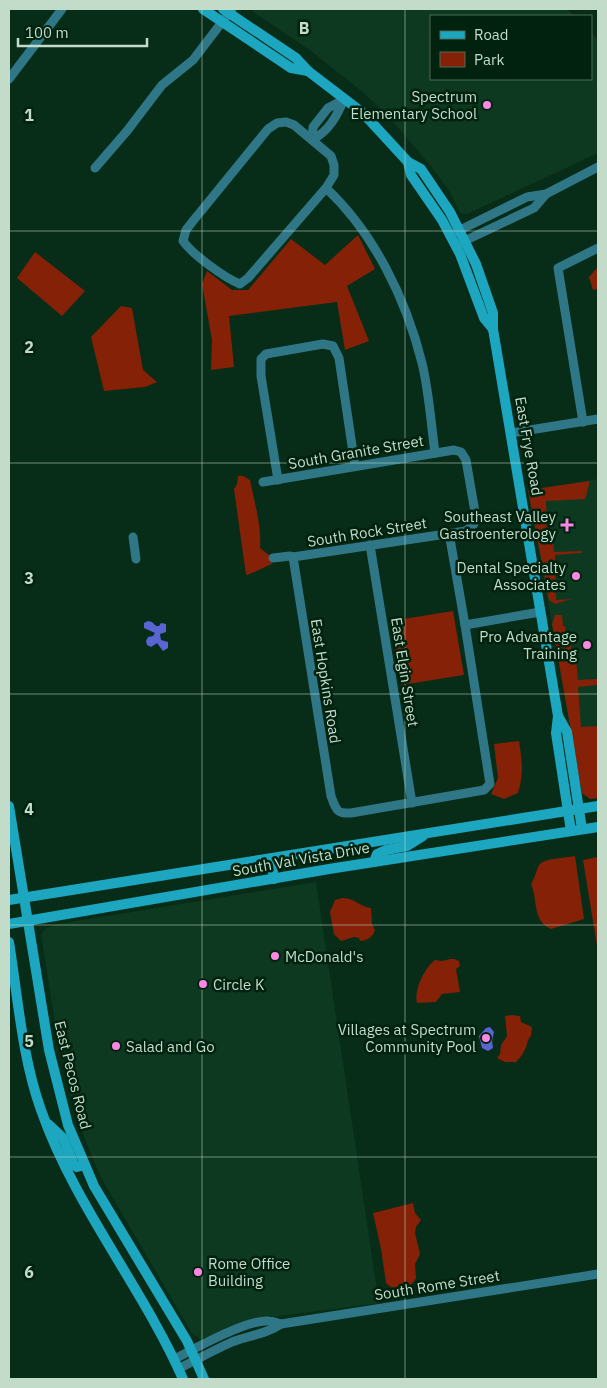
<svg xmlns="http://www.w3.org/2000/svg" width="607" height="1388" viewBox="0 0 607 1388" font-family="'IBM Plex Sans',sans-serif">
<rect width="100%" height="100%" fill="#072c17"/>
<g fill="#0d3921">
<path d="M249 9H567L574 16H431V79H591V32L598 40V153L467 214 460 213 450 192 430 165 388 116 365 94 311 51Z"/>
<path d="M598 479V798L590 799 582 793 528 490Z"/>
<path d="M316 882 379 1303 264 1318 201 1339 193 1335 100 1176 86 1142 70 1095 71 1082 55 1023 41 934 47 928 58 924Z"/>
</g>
<g fill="#842107">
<path d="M358 235 375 269 347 286 369 341 345 350 337 302 229 316 234 367 211 370 212 340 202 284 207 271 232 290H248L291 239 325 265Z"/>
<path d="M35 252 85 291 62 316 17 278Z"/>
<path d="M598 267V289L593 290 589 277Z"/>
<path d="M121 306 132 308 143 370 157 382 145 387 104 391 91 337Z"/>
<path d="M238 476H243L250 480C254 501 262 526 260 548L269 555 272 564C262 568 256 572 246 575L234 489 237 484Z"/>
<path d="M590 481 585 499 546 501 547 531H553L554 552 582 551V553L555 555 556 600 572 599 555 604 549 600 528 490Z"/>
<path d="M453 611 464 675 401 685 391 621Z"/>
<path d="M555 615H562L563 626H565L567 643H571L572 660H576L578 680 597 679V685L578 687 581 727 598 726V798L590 799 582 793 552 624Z"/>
<path d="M519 741C522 761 524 773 518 793L504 799 491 794 498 778 494 744Z"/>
<path d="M575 856 584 919 551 929C532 921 538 899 531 884 535 878 536 871 539 865 544 858 566 858 575 856Z"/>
<path d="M598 857V952L583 860Z"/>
<path d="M342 898C354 897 360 907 371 908L372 924 375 930C373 937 367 941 360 941L359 938 354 937 341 941 334 934 330 912 335 900Z"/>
<path d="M450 959H454L459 961 460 966 456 969 460 992 442 994 436 1002 417 1003C414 989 424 969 435 960L442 961Z"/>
<path d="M512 1015 520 1016 521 1022 532 1027 531 1036C527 1040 528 1042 526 1047 524 1053 520 1058 516 1062H505L497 1058 500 1054 501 1045 507 1036 505 1016Z"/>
<path d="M413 1203 415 1213 421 1220 416 1227 415 1233 420 1254 415 1264 416 1278C412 1287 402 1290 393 1289L386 1283 381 1249 373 1213Z"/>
</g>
<g fill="#5965d2">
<path d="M148 621 152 622 156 626H159L161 623 166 624V632L160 634 161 640 168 642V648L163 651 157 643 151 647 147 645 146 641 148 637 153 636 155 633 144 628V623Z"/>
<path d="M490 1027 494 1032 492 1041 493 1048 488 1051 482 1048 479 1036 486 1028Z"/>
</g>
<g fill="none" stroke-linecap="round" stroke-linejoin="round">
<g stroke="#2f7787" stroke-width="9">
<path d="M9 79 62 9"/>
<path d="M312 140 313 127 328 108 345 99"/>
<path d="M312 140C329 131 337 116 344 99"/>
<path d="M95 168 127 131 162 85 193 60 232 9"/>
<path d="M326 188 248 278 240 284C225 278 193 255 183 241L186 230 193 221 268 129 277 123 286 122 294 125 331 156 334 165V175L326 188C374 233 406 299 422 363 429 392 431 423 435 453"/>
<path d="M450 235 527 197 546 194 598 167"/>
<path d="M458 244 534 208 546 194"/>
<path d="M583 422 558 268 598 248"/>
<path d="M511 433 598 419"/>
<path d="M278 480 261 376V359L266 354 323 344 333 346 339 358 355 466"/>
<path d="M263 482 454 450 461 452 466 460 475 512 474 524 466 531 293 557 290 556 273 558"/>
<path d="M133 537 136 559"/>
<path d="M370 545 412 803"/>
<path d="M293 557 331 796C336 809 336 814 351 813L484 790 490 784 465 625 449 533"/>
<path d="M465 625 540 612"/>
<path d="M174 1359C195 1349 247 1319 269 1321 273 1321 277 1323 281 1324"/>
<path d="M178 1369C196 1360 214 1350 232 1342 249 1335 265 1335 281 1324L598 1274"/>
</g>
<g stroke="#1da6bf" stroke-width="10">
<path d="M203 9 291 68 308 71"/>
<path d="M223 9 296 58 308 71 363 113 408 162 421 169 450 212 476 264 493 313V329L558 716 556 733 571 831"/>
<path d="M408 162 411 175 442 220 460 254 484 318 493 329"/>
<path d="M558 716 567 732 582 829"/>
<path d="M9 806 49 1050 68 1125 94 1186 187 1341 204 1379"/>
<path d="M271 859 274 879"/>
<path d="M374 862 377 854 386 850 407 846 423 836"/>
<path d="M9 900 598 806"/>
<path d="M9 924 329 869 598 827"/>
<path d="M9 942C18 998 22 1057 41 1110 75 1207 142 1286 183 1379"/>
<path d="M48 1124 63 1138 74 1165 77 1167 85 1165"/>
</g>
</g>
<path fill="none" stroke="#c3dcca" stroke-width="1" stroke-opacity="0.55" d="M202 9V1379M405 9V1379M9 231H598M9 463H598M9 694H598M9 925H598M9 1157H598"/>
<g fill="#fb87e5" stroke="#00220e" stroke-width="2">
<circle cx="487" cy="105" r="5"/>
<path d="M564.5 517.5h5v5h5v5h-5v5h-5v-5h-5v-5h5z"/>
<circle cx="576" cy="576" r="5"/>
<circle cx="587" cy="645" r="5"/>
<circle cx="275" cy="956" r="5"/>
<circle cx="203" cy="984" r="5"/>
<circle cx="486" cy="1038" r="5"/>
<circle cx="116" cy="1046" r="5"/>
<circle cx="198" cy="1272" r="5"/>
</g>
<g text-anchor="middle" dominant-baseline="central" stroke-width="5" stroke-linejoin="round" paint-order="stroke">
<g font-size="15" fill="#c3dcca" stroke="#00220e" text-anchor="end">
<text x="477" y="96">Spectrum<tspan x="477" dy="17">Elementary School</tspan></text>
<text x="556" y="516">Southeast Valley<tspan x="556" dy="17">Gastroenterology</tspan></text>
<text x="566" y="567">Dental Specialty<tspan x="566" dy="17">Associates</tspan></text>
<text x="577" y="636">Pro Advantage<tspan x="577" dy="17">Training</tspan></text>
<text x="285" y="956" text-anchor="start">McDonald's</text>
<text x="213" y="984" text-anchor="start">Circle K</text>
<text x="476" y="1029">Villages at Spectrum<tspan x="476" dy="17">Community Pool</tspan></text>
<text x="126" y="1046" text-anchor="start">Salad and Go</text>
<text x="208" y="1263" text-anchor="start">Rome Office<tspan x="208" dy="17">Building</tspan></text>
</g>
<g font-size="15" fill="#c3dcca" stroke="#00220e">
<text transform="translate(529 446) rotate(80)">East Frye Road</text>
<text transform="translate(356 452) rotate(-10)">South Granite Street</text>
<text transform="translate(367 532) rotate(-9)">South Rock Street</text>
<text transform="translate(405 672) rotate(81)">East Elgin Street</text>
<text transform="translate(326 681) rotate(81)">East Hopkins Road</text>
<text transform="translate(301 859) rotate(-10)">South Val Vista Drive</text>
<text transform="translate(73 1075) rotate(76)">East Pecos Road</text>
<text transform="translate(437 1285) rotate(-9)">South Rome Street</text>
</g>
</g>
<g font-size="16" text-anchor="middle" font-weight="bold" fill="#c3dcca" stroke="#00220e" stroke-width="5" stroke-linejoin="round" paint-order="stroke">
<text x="304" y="34">B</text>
<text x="29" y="121">1</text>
<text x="29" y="353">2</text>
<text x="29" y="584">3</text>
<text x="29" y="815">4</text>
<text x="29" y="1047">5</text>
<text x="29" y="1278">6</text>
</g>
<rect width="607" height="1388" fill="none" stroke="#c3dcca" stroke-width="20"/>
<rect x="430" y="15" width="162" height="65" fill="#00220e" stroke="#4e6c59"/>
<rect x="440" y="31" width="25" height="8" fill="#1da6bf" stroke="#4e6c59"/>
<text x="474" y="40" font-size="15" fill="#c3dcca">Road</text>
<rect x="440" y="52" width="25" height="15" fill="#842107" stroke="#4e6c59"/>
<text x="474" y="65" font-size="15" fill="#c3dcca">Park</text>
<path d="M18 38v8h129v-8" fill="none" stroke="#c3dcca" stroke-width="2.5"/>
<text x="25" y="38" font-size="15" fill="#c3dcca" stroke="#00220e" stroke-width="4" paint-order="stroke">100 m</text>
</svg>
